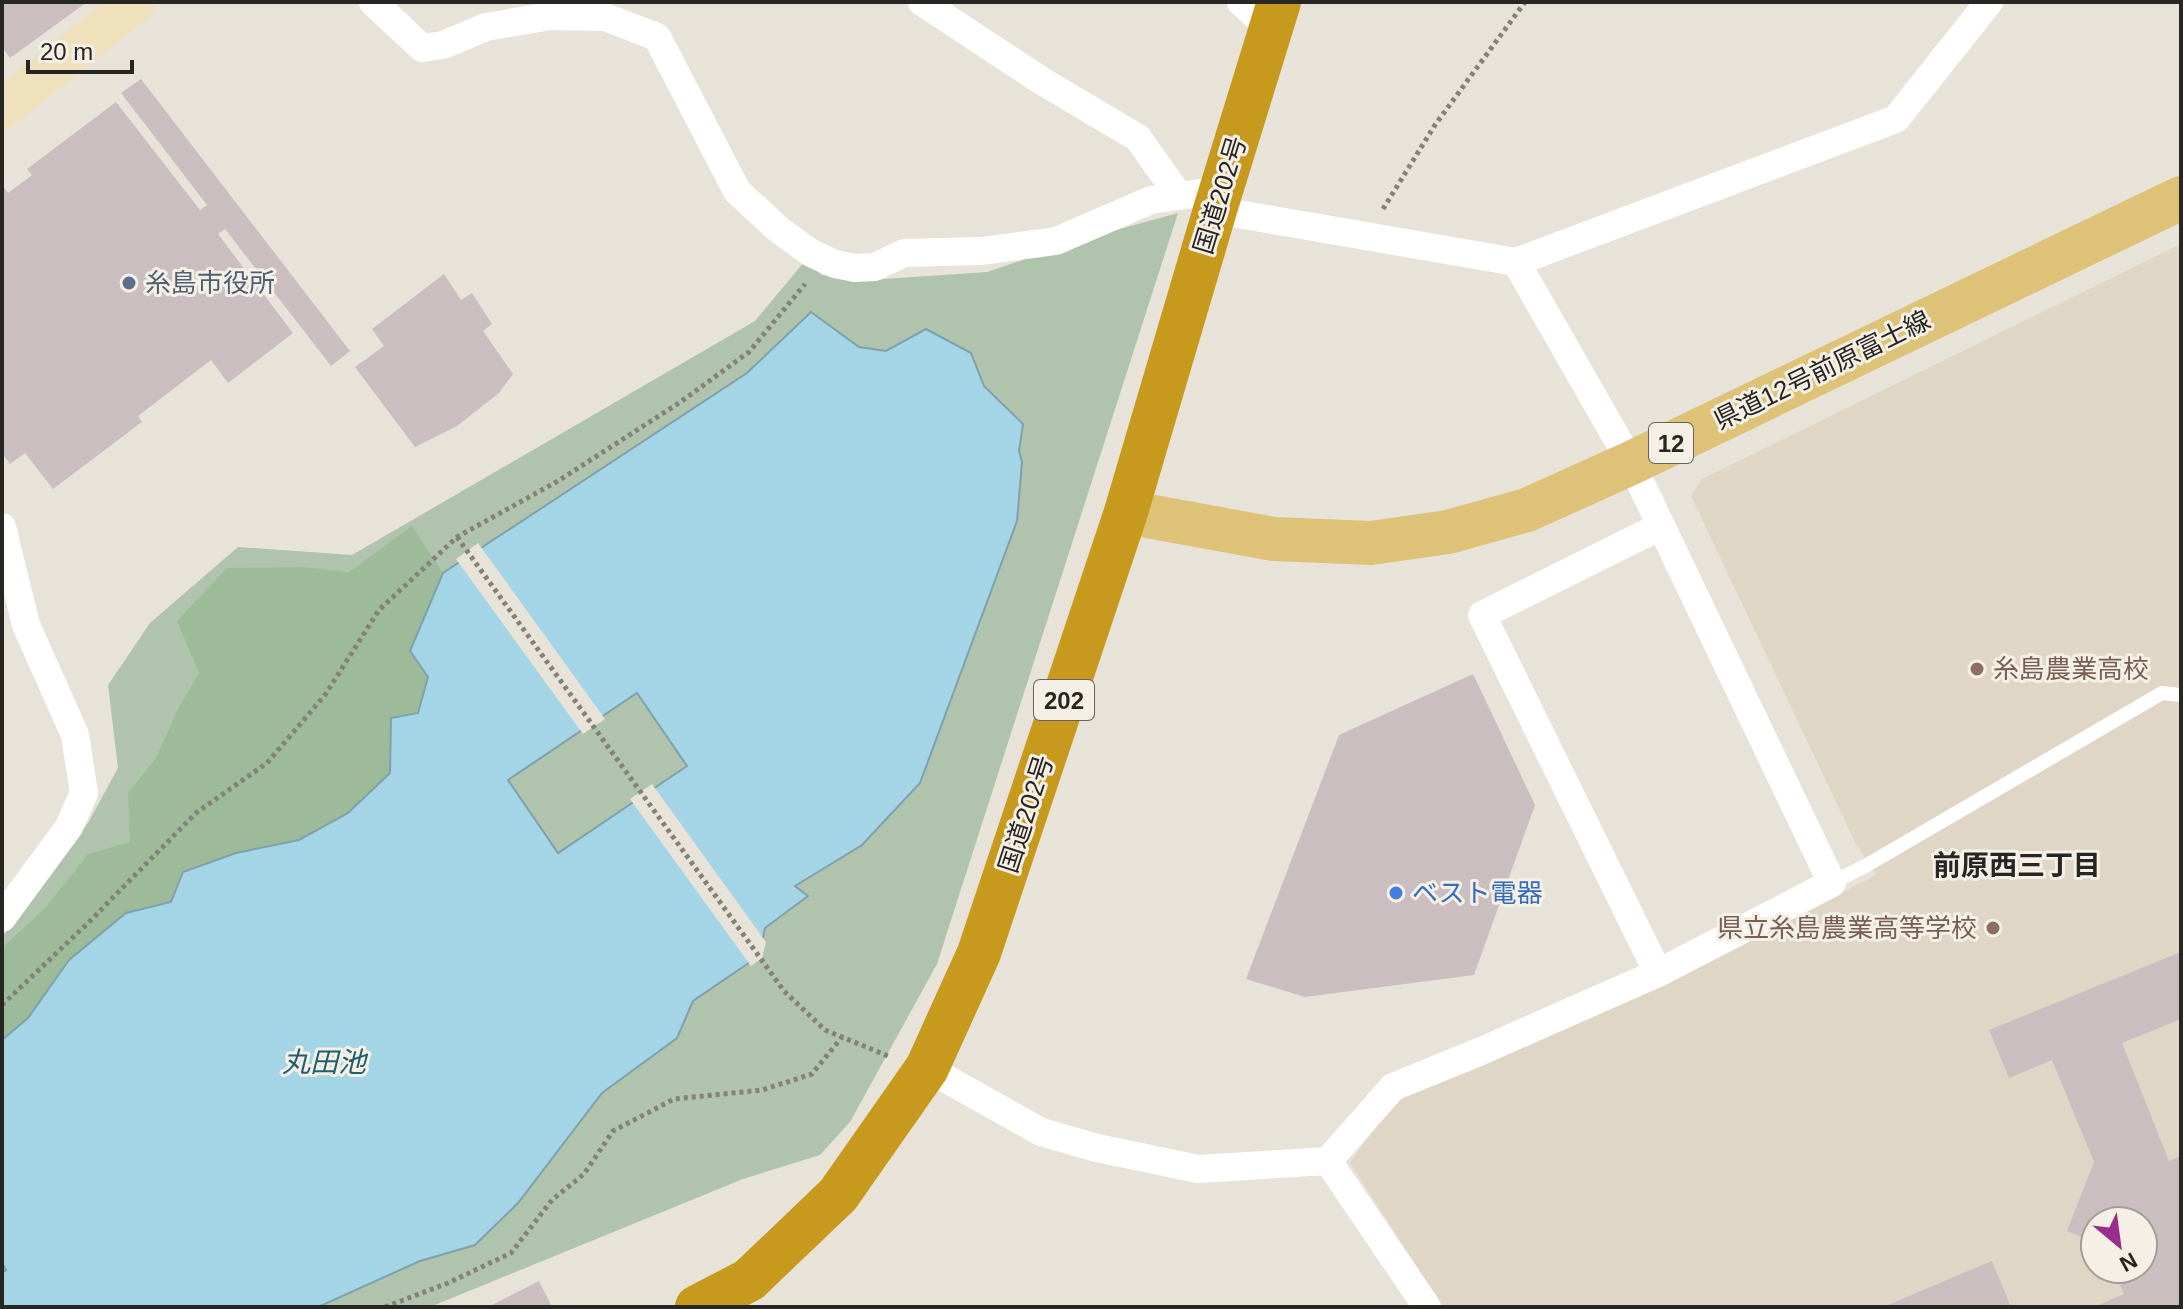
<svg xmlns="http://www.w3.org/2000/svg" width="2183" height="1309" viewBox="0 0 2183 1309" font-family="Arial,'Noto Sans JP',sans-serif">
<rect width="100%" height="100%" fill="#e8e3d9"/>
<path fill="#dfd6c6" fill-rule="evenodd" d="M2181 244V1307H1443L1350 1163 1395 1099 1653 989 1876 875 1855 842 1691 496 1702 479ZM2095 1221H2143V1269H2095Z"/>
<path fill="#b0c4ad" d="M1178 213 937 964 850 1122 820 1155 743 1179 430 1307H2V937L88 823 118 768 108 685 150 623 238 547 352 555 755 321 805 261 822 275 869 280 987 272 1087 238Z"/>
<path fill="#9ebb99" d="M412 526 443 573 411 651 428 677 418 713 391 719 390 773 348 813 299 840 236 853 183 872 171 902 126 913 70 960 28 1018 2 1040V948L46 907 88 854 130 842 128 793 156 758 179 707 199 673 177 621 227 568 302 567 349 572Z"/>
<path fill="#a4d5e6" stroke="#7fa0ac" stroke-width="2" fill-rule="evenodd" d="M811 312 859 347 886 351 926 329 971 353 984 386 1023 424 1019 451 1022 462 1017 521 920 783 862 845 795 886 808 896 765 928 759 956 693 1001 677 1038 602 1093 518 1203 475 1245 420 1261 318 1307H2V1273L6 1270 2 1263V1040L28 1018 69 960 126 913 171 902 183 872 236 853 299 840 348 813 390 773 391 718 418 713 428 677 410 651 443 573 747 373ZM637 693 687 766 558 853 508 780Z"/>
<g fill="#e8e3d9">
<path d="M478 543 605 719 583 734 456 559Z"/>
<path d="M652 784 766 942 762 958 751 966 630 799Z"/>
</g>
<g fill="#cabec1">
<path d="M2 2H87L10 58 2 47Z"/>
<path d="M141 79 350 351 331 366 225 229 218 234 293 333 228 383 211 360 138 416 142 422 53 489 25 453 10 464 2 453V185L8 193 32 175 27 169 116 102 200 210 207 205 121 93Z"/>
<path d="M444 274 461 300 472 293 492 324 483 331 513 374 499 393 457 426 415 447 355 367 384 346 372 329Z"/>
<path d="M1473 674 1535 805 1474 975 1305 997 1246 979 1339 735Z"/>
<path d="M2181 952V1019L2122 1043 2169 1161 2181 1156V1307H2094L2124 1294 2113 1269H2143V1221H2095V1242L2067 1231 2094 1162 2052 1060 2009 1078 1989 1030Z"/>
<path d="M1992 1261 2011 1307H1883Z"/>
<path d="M539 1281 552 1307H488Z"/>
</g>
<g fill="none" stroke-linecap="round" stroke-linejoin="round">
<g stroke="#84817a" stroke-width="5" stroke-dasharray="4 4" stroke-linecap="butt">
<path d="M1383 209 1435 125 1525 2"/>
<path d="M457 537 784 991 825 1030 888 1056"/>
<path d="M2 1005 87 924 196 813 267 763 325 695 379 610 457 537 558 481 679 403 749 352 805 284"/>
<path d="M385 1307 448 1283 511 1253 552 1200 584 1174 613 1131 674 1099 762 1090 812 1074 842 1037"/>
</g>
<path stroke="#fff" stroke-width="14" d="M1832 883 1867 865 2162 693 2181 695"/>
<g stroke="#fff" stroke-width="28">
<path d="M373 2 422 48 443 45 486 27 550 16 605 17 657 37 737 191 778 229 811 253 835 264 855 268 875 267 904 253 982 251 1056 241 1151 200 1221 190"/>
<path d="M922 2 1042 81 1138 138 1179 196"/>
<path d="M1241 2 1271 29"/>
<path d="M1215 210 1516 262 1896 119 1989 2"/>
<path d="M2 527 26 625 75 735 84 793 69 827 2 918"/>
<path d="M1658 973 1482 615 1661 526"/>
<path d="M927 1068 1041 1132 1097 1148 1198 1169 1328 1161 1393 1087 1479 1052 1658 973 1832 883 1631 463 1516 262"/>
<path d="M1328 1161 1427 1307"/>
</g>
<path stroke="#eee1bc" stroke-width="40" d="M2 109 136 2"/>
<path stroke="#ddc278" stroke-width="44" d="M1126 512 1274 539 1371 543 1448 532 1527 510 1631 463 2181 198"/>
<path stroke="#c79a1e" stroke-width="44" d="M697 1307 749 1280 838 1195 927 1068 979 953 1126 512 1215 210 1279 2"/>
</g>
<circle fill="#5c6f8a" stroke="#f5f0e6" stroke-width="3" cx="129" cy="283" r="8"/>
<g fill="#8d6e63" stroke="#f5f0e6" stroke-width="3">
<circle cx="1977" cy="669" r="8"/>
<circle cx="1993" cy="928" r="8"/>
</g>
<circle fill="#3f7fe0" stroke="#f5f0e6" stroke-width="3" cx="1396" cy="893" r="8"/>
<g text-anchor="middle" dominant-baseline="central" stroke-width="6" stroke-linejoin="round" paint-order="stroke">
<g fill="#f5f0e6" stroke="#66635e" stroke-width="2">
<rect x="1649" y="423" width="44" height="40" rx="6"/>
<rect x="1034" y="680" width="60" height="40" rx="6"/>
</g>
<g font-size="24" font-weight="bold" fill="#282623">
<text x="1671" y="443">12</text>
<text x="1064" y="700">202</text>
</g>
<g font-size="26" fill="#282623" stroke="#f5f0e6">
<text transform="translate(1220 195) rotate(-73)">国道202号</text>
<text transform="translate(1822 370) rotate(-26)">県道12号前原富士線</text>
<text transform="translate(1026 814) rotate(-72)">国道202号</text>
</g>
<g font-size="26" fill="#4e5e75" stroke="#f5f0e6" text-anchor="start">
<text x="145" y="283">糸島市役所</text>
</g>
<g font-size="26" fill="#785e54" stroke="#f5f0e6" text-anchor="start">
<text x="1993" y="669">糸島農業高校</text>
<text x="1977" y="928" text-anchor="end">県立糸島農業高等学校</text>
</g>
<g font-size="26" fill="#366cbe" stroke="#f5f0e6" text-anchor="start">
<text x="1412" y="893">ベスト電器</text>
</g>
<g font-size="28" font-weight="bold" fill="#282623" stroke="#f5f0e6">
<text x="2017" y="865">前原西三丁目</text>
</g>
<g font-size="28" font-style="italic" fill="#1f5e70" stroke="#f5f0e6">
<text x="324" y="1062">丸田池</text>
</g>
</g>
<rect width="2183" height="1309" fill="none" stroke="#282623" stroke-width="8"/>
<g transform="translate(2119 1245) rotate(151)"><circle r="38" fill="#f5f0e6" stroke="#a39f98" stroke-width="2"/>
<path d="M0-6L14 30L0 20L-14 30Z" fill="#9a2d8d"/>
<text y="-12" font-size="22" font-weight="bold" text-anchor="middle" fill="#282623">N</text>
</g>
<path d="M28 60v12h104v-12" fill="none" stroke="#282623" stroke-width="4"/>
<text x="40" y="60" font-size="24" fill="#282623" stroke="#f5f0e6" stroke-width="6" paint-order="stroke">20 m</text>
</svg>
